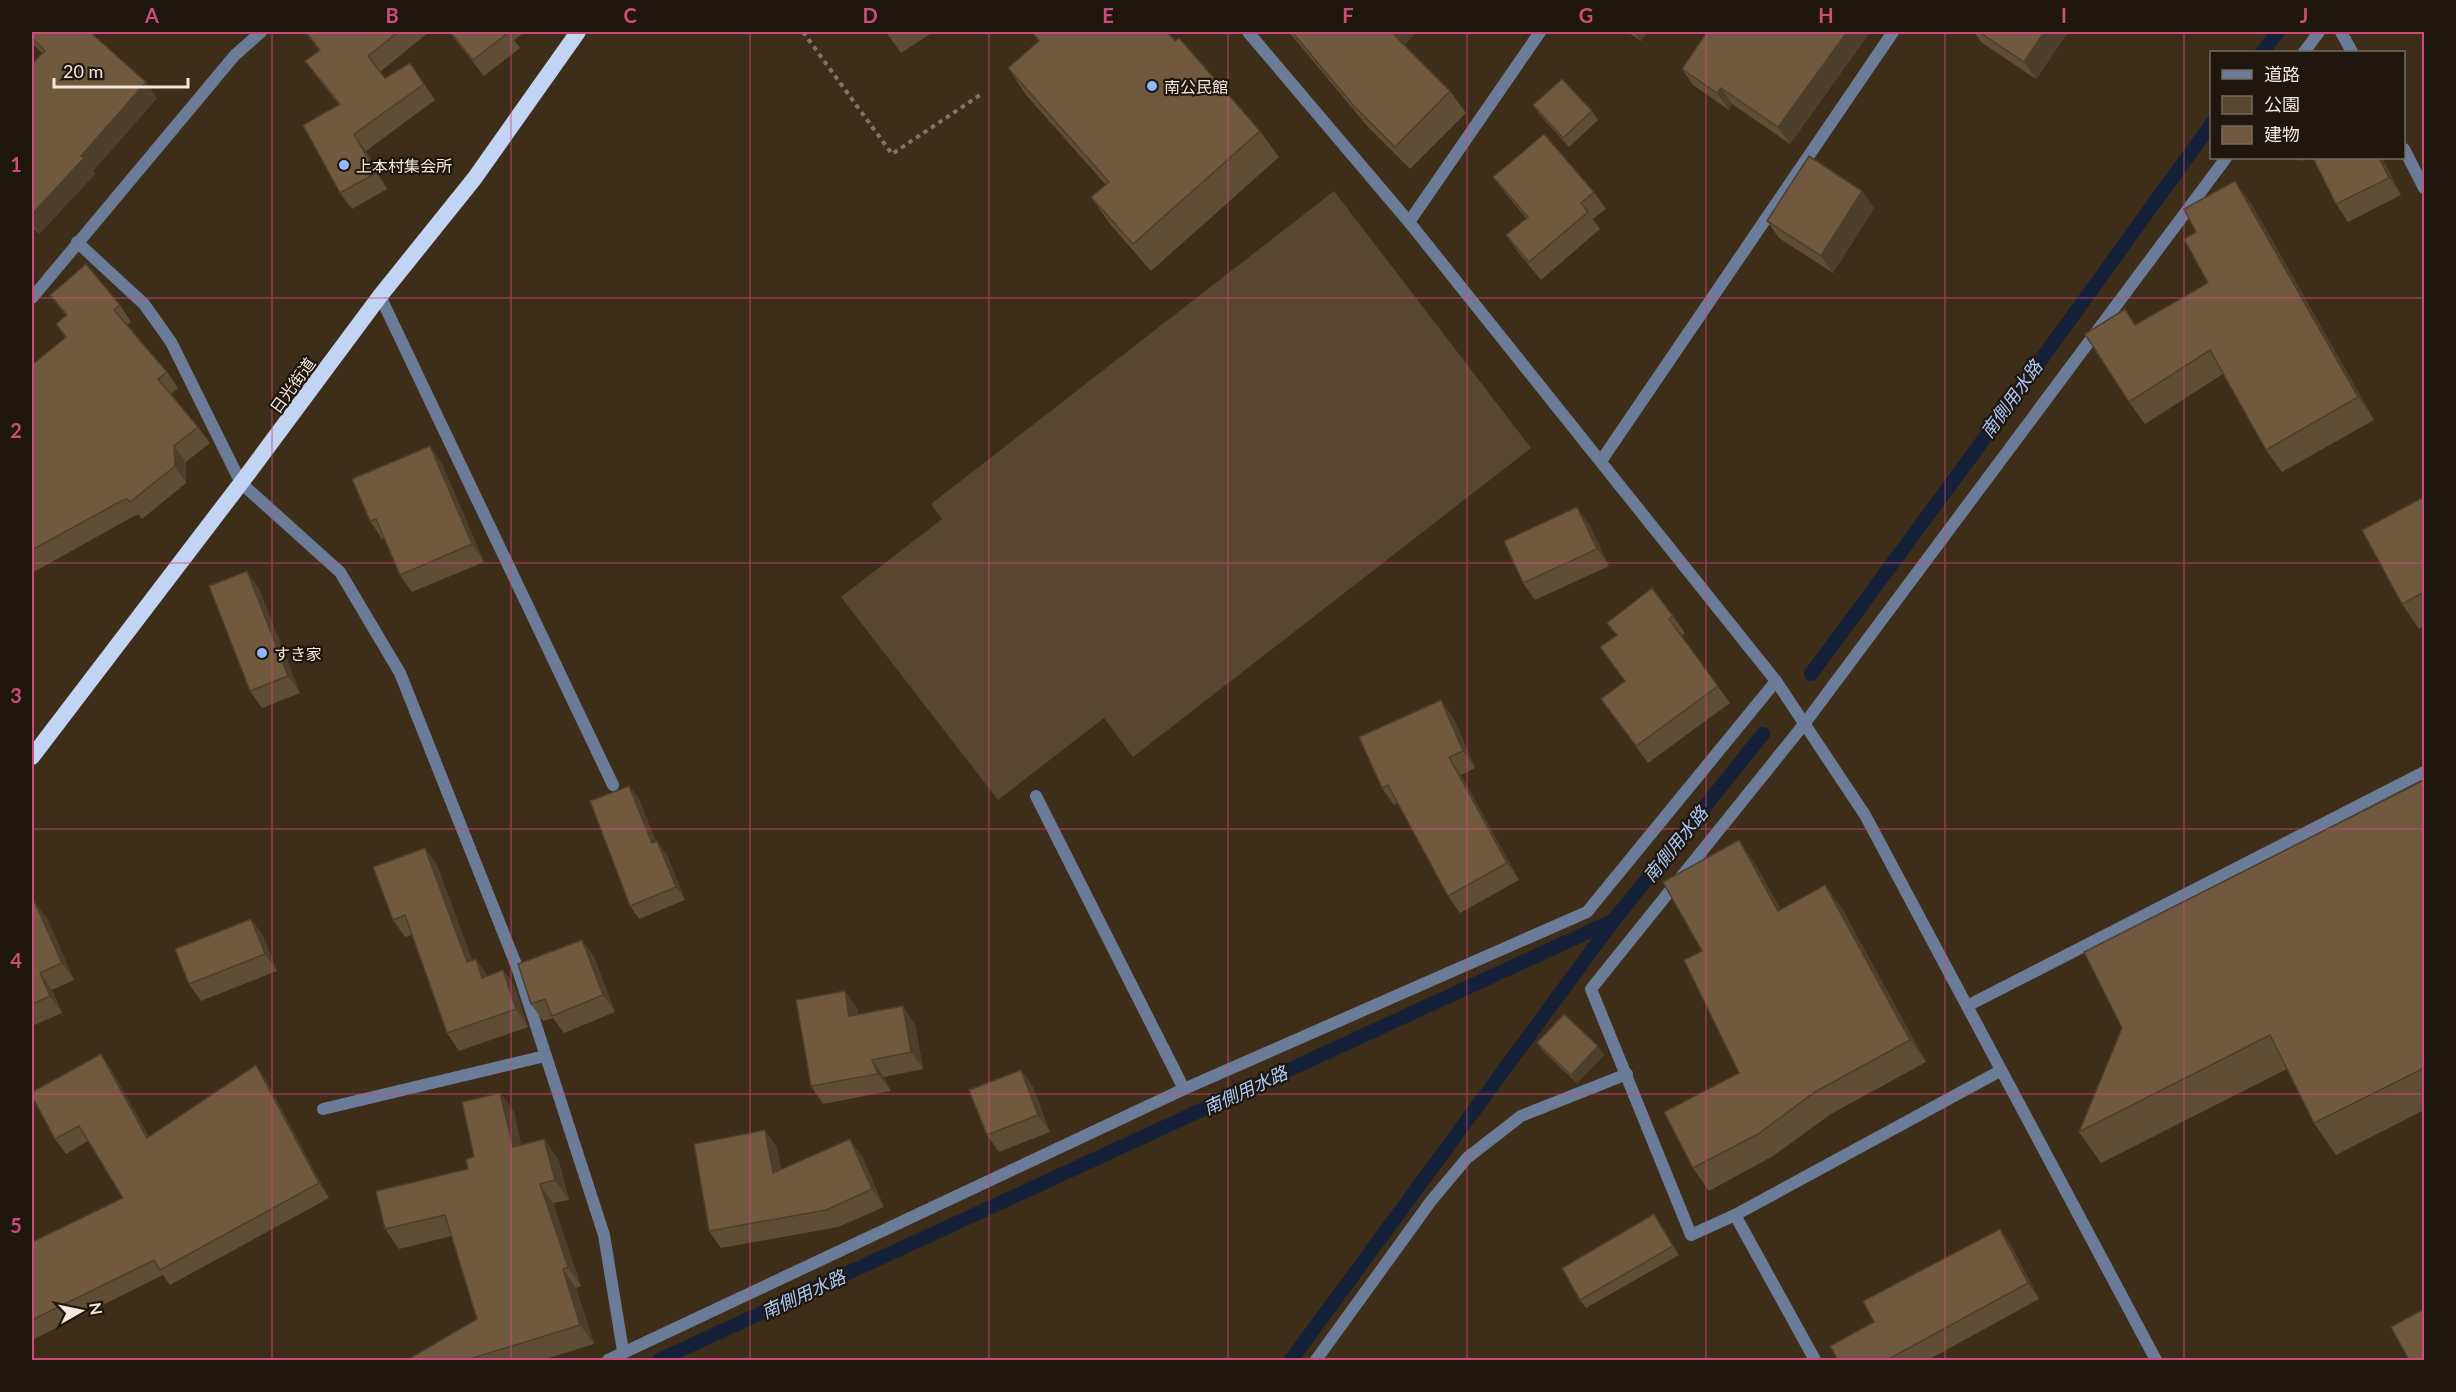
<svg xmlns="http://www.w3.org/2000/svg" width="2456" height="1392" viewBox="0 0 2456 1392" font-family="Lato,'Noto Sans JP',sans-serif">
<rect width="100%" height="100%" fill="#3e2d19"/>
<path fill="#584631" d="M1334 191 1531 448 1133 757 1104 718 998 800 841 597 942 519 931 504Z"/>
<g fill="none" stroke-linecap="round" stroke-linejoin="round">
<g stroke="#142139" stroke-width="14">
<path d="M2262 52 2278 32"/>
<path d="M1811 674 1973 454 2212 123"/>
<path d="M659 1360 1614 920"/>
<path d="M1291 1360 1614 920 1763 734"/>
</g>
<path stroke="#837463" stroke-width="4" stroke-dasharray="4.5 4.5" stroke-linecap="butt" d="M803 32 892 154 980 95"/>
<g stroke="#6b7c99" stroke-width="12">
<path d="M1036 796 1184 1089"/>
<path d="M323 1109 545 1056"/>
</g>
<g stroke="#6b7c99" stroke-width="12">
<path d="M2341 32 2352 52"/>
<path d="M2304 52 2319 32"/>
<path d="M2404 149 2424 188"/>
<path d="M1409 222 1540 32"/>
<path d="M77 242 144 304 171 342 241 483 340 572 400 673 517 967 604 1235 623 1351"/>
<path d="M380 296 613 785"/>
<path d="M1601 461 1893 32"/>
<path d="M1967 1006 2424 772"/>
<path d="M1735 1215 1691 1235 1591 989 1805 723 2226 158"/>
<path d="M608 1360 1184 1089 1587 912 1776 681"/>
<path d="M1316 1360 1431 1201 1467 1158 1521 1116 1627 1074"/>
<path d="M1815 1360 1735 1215 2000 1071"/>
</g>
<g stroke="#6b7c99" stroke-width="12">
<path d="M1248 32 1409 222 1776 681 1865 815 2156 1360"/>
<path d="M32 298 235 55 261 32"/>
</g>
<path stroke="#c2d4f4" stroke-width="16" d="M32 757 241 483 380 296 474 179 578 32"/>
</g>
<g fill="#604d36">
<path d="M32 32H93L92 33 157 98 93 171 95 174 39 234 32 227V64L42 53 32 43Z"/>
<path d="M305 32H429L380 72 385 78 410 63 435 100 366 151 387 189 352 209 340 193 339 105 317 77 305 61 319 50Z"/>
<path d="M449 32H525L514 40 520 48 484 76Z"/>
<path d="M886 32H933L901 53Z"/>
<path d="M1032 32H1167L1260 131 1279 157 1151 271 1110 224 1091 197 1106 185 1026 95 1008 68 1039 41Z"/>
<path d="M1289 32H1416L1404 45 1450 91 1466 113 1410 169 1368 127Z"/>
<path d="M1627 32H1647L1641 41Z"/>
<path d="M1707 32H1870L1790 144 1732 104 1729 110 1693 85 1682 69Z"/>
<path d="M1974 32H2068L2036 79 1981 42Z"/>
<path d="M1533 105 1592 111 1598 120 1569 147 1539 114Z"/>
<path d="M2299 158H2308L2301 161Z"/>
<path d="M2313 158H2382L2401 195 2348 222 2336 204Z"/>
<path d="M1493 177 1594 192 1606 209 1593 219 1600 229 1541 280 1518 252 1506 235 1526 218 1506 194Z"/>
<path d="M2251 203 2374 420 2282 472 2266 450 2223 374 2145 424 2129 402 2136 325 2208 283Z"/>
<path d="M1874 208 1833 273 1779 238 1767 221Z"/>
<path d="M50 295 120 305 131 322 127 325 167 372 178 388 171 394 198 427 210 443 186 462V483L142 519 139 515 134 516 32 573V365L65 338 56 324 66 316Z"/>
<path d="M430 446 442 464 484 562 412 592 400 575 384 538 382 539 370 521Z"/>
<path d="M2424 497V626L2419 629 2402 604Z"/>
<path d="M1589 524 1609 566 1535 600 1523 583Z"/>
<path d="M259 589 300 693 262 708 250 691Z"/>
<path d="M1673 616 1685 633 1681 636 1730 703 1648 763 1601 699 1625 681 1600 647Z"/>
<path d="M1453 717 1475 768 1461 775 1519 880 1460 913 1448 896 1398 803 1394 805 1382 788Z"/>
<path d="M2424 780V1110L2336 1155 2314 1123 2287 1069 2101 1163 2079 1132Z"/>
<path d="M629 786 639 799 656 842 667 855 685 900 639 919 630 906Z"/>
<path d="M1754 862 1781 910 1841 907 1926 1062 1831 1114 1773 1156 1709 1191 1693 1168 1739 1073 1702 951Z"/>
<path d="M437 865 472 960 488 976 503 970 515 987 528 1027 459 1051 447 1033 412 935 405 937 393 920Z"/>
<path d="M32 902 47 918 74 980 52 990 62 1013 32 1026Z"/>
<path d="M251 919 263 936 277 971 201 1001 189 984Z"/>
<path d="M582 940 594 957 615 1012 564 1033 553 1018 543 1021 531 1004Z"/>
<path d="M857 1008 858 1015 915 1024 923 1069 884 1077 891 1091 823 1104 811 1086Z"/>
<path d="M1537 1043 1604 1055 1577 1083 1543 1051Z"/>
<path d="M111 1069 149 1137 266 1080 329 1198 170 1285 163 1275 32 1340V1242L123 1198 88 1141 66 1154 55 1139Z"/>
<path d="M1021 1070 1033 1087 1050 1132 999 1152 987 1135Z"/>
<path d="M500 1093 514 1112 521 1145 558 1158 569 1200 553 1203 581 1286 576 1288 594 1344 542 1360H407L477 1319 451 1236 399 1249 385 1229 468 1169 474 1157Z"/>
<path d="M765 1130 777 1148 781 1169 862 1156 884 1207 838 1227 721 1248 709 1231Z"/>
<path d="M1654 1214 1679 1255 1586 1308 1580 1300Z"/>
<path d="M2000 1229 2011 1245 2039 1299 1928 1360H1838L1874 1322Z"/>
</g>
<g fill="#4e3e2c">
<path d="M1389 32H1416L1401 49Z"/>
<path d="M1634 32H1647L1641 41Z"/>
<path d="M1847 32H1870L1790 144 1778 127Z"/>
<path d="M2044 32H2068L2036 79 2024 62Z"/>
<path d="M146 82 157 98 93 171 95 174 39 234 32 223V214Z"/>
<path d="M1721 88 1732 104 1729 110 1717 93Z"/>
<path d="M354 134 366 151 387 189 376 173Z"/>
<path d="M2379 158H2382L2401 195 2389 178Z"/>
<path d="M2235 181 2251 203 2374 420 2358 397Z"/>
<path d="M1862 191 1874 208 1833 273 1821 256Z"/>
<path d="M174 446 186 462V483L175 466Z"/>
<path d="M430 446 442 464 484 562 472 544Z"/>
<path d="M1577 507 1589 524 1609 566 1597 549Z"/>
<path d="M247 571 259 589 300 693 288 676Z"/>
<path d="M1441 700 1453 717 1475 768 1463 751Z"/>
<path d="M1449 757 1461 775 1519 880 1507 863Z"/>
<path d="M629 786 639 799 662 857 652 843Z"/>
<path d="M1739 840 1754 862 1794 933 1778 911Z"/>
<path d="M657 841 667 855 685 900 676 887Z"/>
<path d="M425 848 437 865 479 979 467 962Z"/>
<path d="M1825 885 1841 907 1926 1062 1910 1040Z"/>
<path d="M34 901 47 918 74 980 62 963Z"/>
<path d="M251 919 263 936 277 971 265 954Z"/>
<path d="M582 940 594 957 615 1012 603 995Z"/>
<path d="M476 959 488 976 482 978Z"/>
<path d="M503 970 515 987 528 1027 516 1009Z"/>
<path d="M40 973 52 990 62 1013 50 996Z"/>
<path d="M845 991 857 1008 861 1033 849 1016Z"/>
<path d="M903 1006 915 1024 923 1069 911 1052Z"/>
<path d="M1598 1046 1604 1055 1577 1083 1571 1075Z"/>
<path d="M101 1054 111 1069 158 1153 147 1138Z"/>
<path d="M872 1060 884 1077 891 1091 878 1074Z"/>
<path d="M256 1065 266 1080 329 1198 319 1183Z"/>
<path d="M1021 1070 1033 1087 1050 1132 1038 1115Z"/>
<path d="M500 1093 514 1112 526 1166 513 1147Z"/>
<path d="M765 1130 777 1148 785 1190 773 1173Z"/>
<path d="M544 1139 558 1158 569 1200 555 1180Z"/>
<path d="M850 1139 862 1156 884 1207 872 1189Z"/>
<path d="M540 1184 553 1203 581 1286 568 1267Z"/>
<path d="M1654 1214 1660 1223 1679 1255 1673 1246Z"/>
<path d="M2000 1229 2011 1245 2039 1299 2028 1283Z"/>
<path d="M563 1269 576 1288 594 1344 580 1325Z"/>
</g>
<g fill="#70593f" stroke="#4e3e2c" stroke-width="1.5">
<path d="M32 32H90L146 82 81 156 84 158 32 214V64L45 51 32 38Z"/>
<path d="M306 32H398L368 56 385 78 410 63 424 84 354 134 376 173 340 193 303 125 340 104 305 61 320 50Z"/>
<path d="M450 32H509L473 60Z"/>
<path d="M1032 32H1167L1175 41 1179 38 1260 131 1133 244 1091 197 1109 182 1008 68 1039 41Z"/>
<path d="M1292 32H1391L1450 91 1395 147 1353 105Z"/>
<path d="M1707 32H1847L1778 127 1721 88 1717 93 1682 69Z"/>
<path d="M1979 32H2044L2024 62Z"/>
<path d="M1562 79 1592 111 1563 138 1533 105Z"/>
<path d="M1544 134 1594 192 1581 203 1588 212 1529 262 1506 235 1528 217 1493 177Z"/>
<path d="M1809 156 1862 191 1821 256 1767 221Z"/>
<path d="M2313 158H2379L2389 178 2336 204Z"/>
<path d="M2235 181 2358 397 2266 450 2210 350 2129 402 2085 334 2125 309 2135 325 2208 283 2184 239 2196 232 2184 209Z"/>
<path d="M86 264 120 305 114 310 167 372 158 379 198 427 174 446 175 466 130 502 127 499 123 500 32 550V365L66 337 56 324 67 315 50 295Z"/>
<path d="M430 446 472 544 400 575 376 519 370 521 352 479Z"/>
<path d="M2424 497V592L2402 604 2362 530Z"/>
<path d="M1577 507 1597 549 1523 583 1504 541Z"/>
<path d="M247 571 288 676 250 691 209 586Z"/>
<path d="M1652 588 1673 616 1669 619 1718 686 1636 746 1601 699 1625 681 1600 647 1617 635 1607 623Z"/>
<path d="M1441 700 1463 751 1449 757 1507 863 1448 896 1388 785 1382 788 1359 737Z"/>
<path d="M2424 780V1068L2314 1123 2270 1035 2079 1132 2122 1028 2084 952Z"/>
<path d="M629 786 652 843 657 841 676 887 630 906 590 801Z"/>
<path d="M1739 840 1778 911 1825 885 1910 1040 1815 1092 1758 1134 1693 1168 1664 1112 1739 1073 1684 960 1702 951 1663 882Z"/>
<path d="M425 848 467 962 476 959 482 978 503 970 516 1009 447 1033 405 915 393 920 373 867Z"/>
<path d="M34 901 62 963 40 973 50 996 32 1004V902Z"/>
<path d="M251 919 265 954 189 984 175 949Z"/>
<path d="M582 940 603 995 552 1016 545 999 531 1004 518 964Z"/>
<path d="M845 991 849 1016 903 1006 911 1052 872 1060 878 1074 811 1086 796 1000Z"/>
<path d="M1564 1014 1598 1046 1571 1075 1537 1043Z"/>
<path d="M101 1054 147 1138 256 1065 319 1183 160 1270 154 1260 32 1320V1242L123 1198 79 1126 55 1139 32 1096V1092Z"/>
<path d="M1021 1070 1038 1115 987 1135 969 1090Z"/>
<path d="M500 1093 513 1147 544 1139 555 1180 540 1184 568 1267 563 1269 580 1325 473 1358 474 1360H407L477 1319 445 1215 385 1229 376 1191 468 1169 466 1159 474 1157 462 1102Z"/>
<path d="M765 1130 773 1173 850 1139 872 1189 826 1210 709 1231 694 1144Z"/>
<path d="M1654 1214 1673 1246 1580 1300 1562 1268Z"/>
<path d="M2000 1229 2028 1283 1887 1360H1838L1830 1346 1874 1322 1863 1301Z"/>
<path d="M2422 1310 2424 1315V1360H2409L2391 1327Z"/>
</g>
<path fill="none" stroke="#ce4c7b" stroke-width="1.5" stroke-opacity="0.55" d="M272 32V1360M511 32V1360M750 32V1360M989 32V1360M1228 32V1360M1467 32V1360M1706 32V1360M1945 32V1360M2184 32V1360M32 298H2424M32 563H2424M32 829H2424M32 1094H2424"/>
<g fill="#91b8fd" stroke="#1f170e" stroke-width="2">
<circle cx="1152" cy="86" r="6"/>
<circle cx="344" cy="165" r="6"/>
<circle cx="262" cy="653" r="6"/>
</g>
<g text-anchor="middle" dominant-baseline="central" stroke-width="4.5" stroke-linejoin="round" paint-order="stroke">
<g font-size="16" fill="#f3e8db" stroke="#1f170e" text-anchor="start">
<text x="1164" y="86">南公民館</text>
<text x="356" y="165">上本村集会所</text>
<text x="274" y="653">すき家</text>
</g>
<g font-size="16" fill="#f3e8db" stroke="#1f170e">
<text transform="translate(292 385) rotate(-54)">日光街道</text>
</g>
<g font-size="18" font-style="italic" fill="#abc8fb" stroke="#1f170e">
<text transform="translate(2011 399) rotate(-54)">南側用水路</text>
<text transform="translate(1675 844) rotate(-51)">南側用水路</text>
<text transform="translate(1245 1090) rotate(-25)">南側用水路</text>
<text transform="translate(803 1294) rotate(-25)">南側用水路</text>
</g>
</g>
<rect width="2456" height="1392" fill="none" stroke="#1f170e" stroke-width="66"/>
<rect x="2210" y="51" width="195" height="108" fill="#1f170e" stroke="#746b60" stroke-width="1.5"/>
<rect x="2222" y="70" width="30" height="9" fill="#6b7c99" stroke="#746b60" stroke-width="1.5"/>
<text x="2264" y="81" font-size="18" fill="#f3e8db">道路</text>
<rect x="2222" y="96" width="30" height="18" fill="#584631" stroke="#746b60" stroke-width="1.5"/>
<text x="2264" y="111" font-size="18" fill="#f3e8db">公園</text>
<rect x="2222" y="126" width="30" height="18" fill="#70593f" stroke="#746b60" stroke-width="1.5"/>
<text x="2264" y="141" font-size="18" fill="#f3e8db">建物</text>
<g transform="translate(81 1311) rotate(81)" stroke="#1f170e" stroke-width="4.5" paint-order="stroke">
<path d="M0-4.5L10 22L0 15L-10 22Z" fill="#f3e8db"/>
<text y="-9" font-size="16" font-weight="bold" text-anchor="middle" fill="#f3e8db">N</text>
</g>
<path d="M54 78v9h134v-9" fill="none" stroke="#f3e8db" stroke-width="3"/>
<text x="63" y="78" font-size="18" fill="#f3e8db" stroke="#1f170e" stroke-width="4.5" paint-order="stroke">20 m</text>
<rect x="33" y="33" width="2390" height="1326" fill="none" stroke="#ce4c7b" stroke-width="2"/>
<g font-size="20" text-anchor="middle" font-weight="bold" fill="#ce4c7b">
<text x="152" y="23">A</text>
<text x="392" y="23">B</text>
<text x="630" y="23">C</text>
<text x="870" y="23">D</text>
<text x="1108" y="23">E</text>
<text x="1348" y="23">F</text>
<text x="1586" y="23">G</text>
<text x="1826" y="23">H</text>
<text x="2064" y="23">I</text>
<text x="2304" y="23">J</text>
<text x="16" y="172">1</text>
<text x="16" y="438">2</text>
<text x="16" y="703">3</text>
<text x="16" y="968">4</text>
<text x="16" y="1233">5</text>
</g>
</svg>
